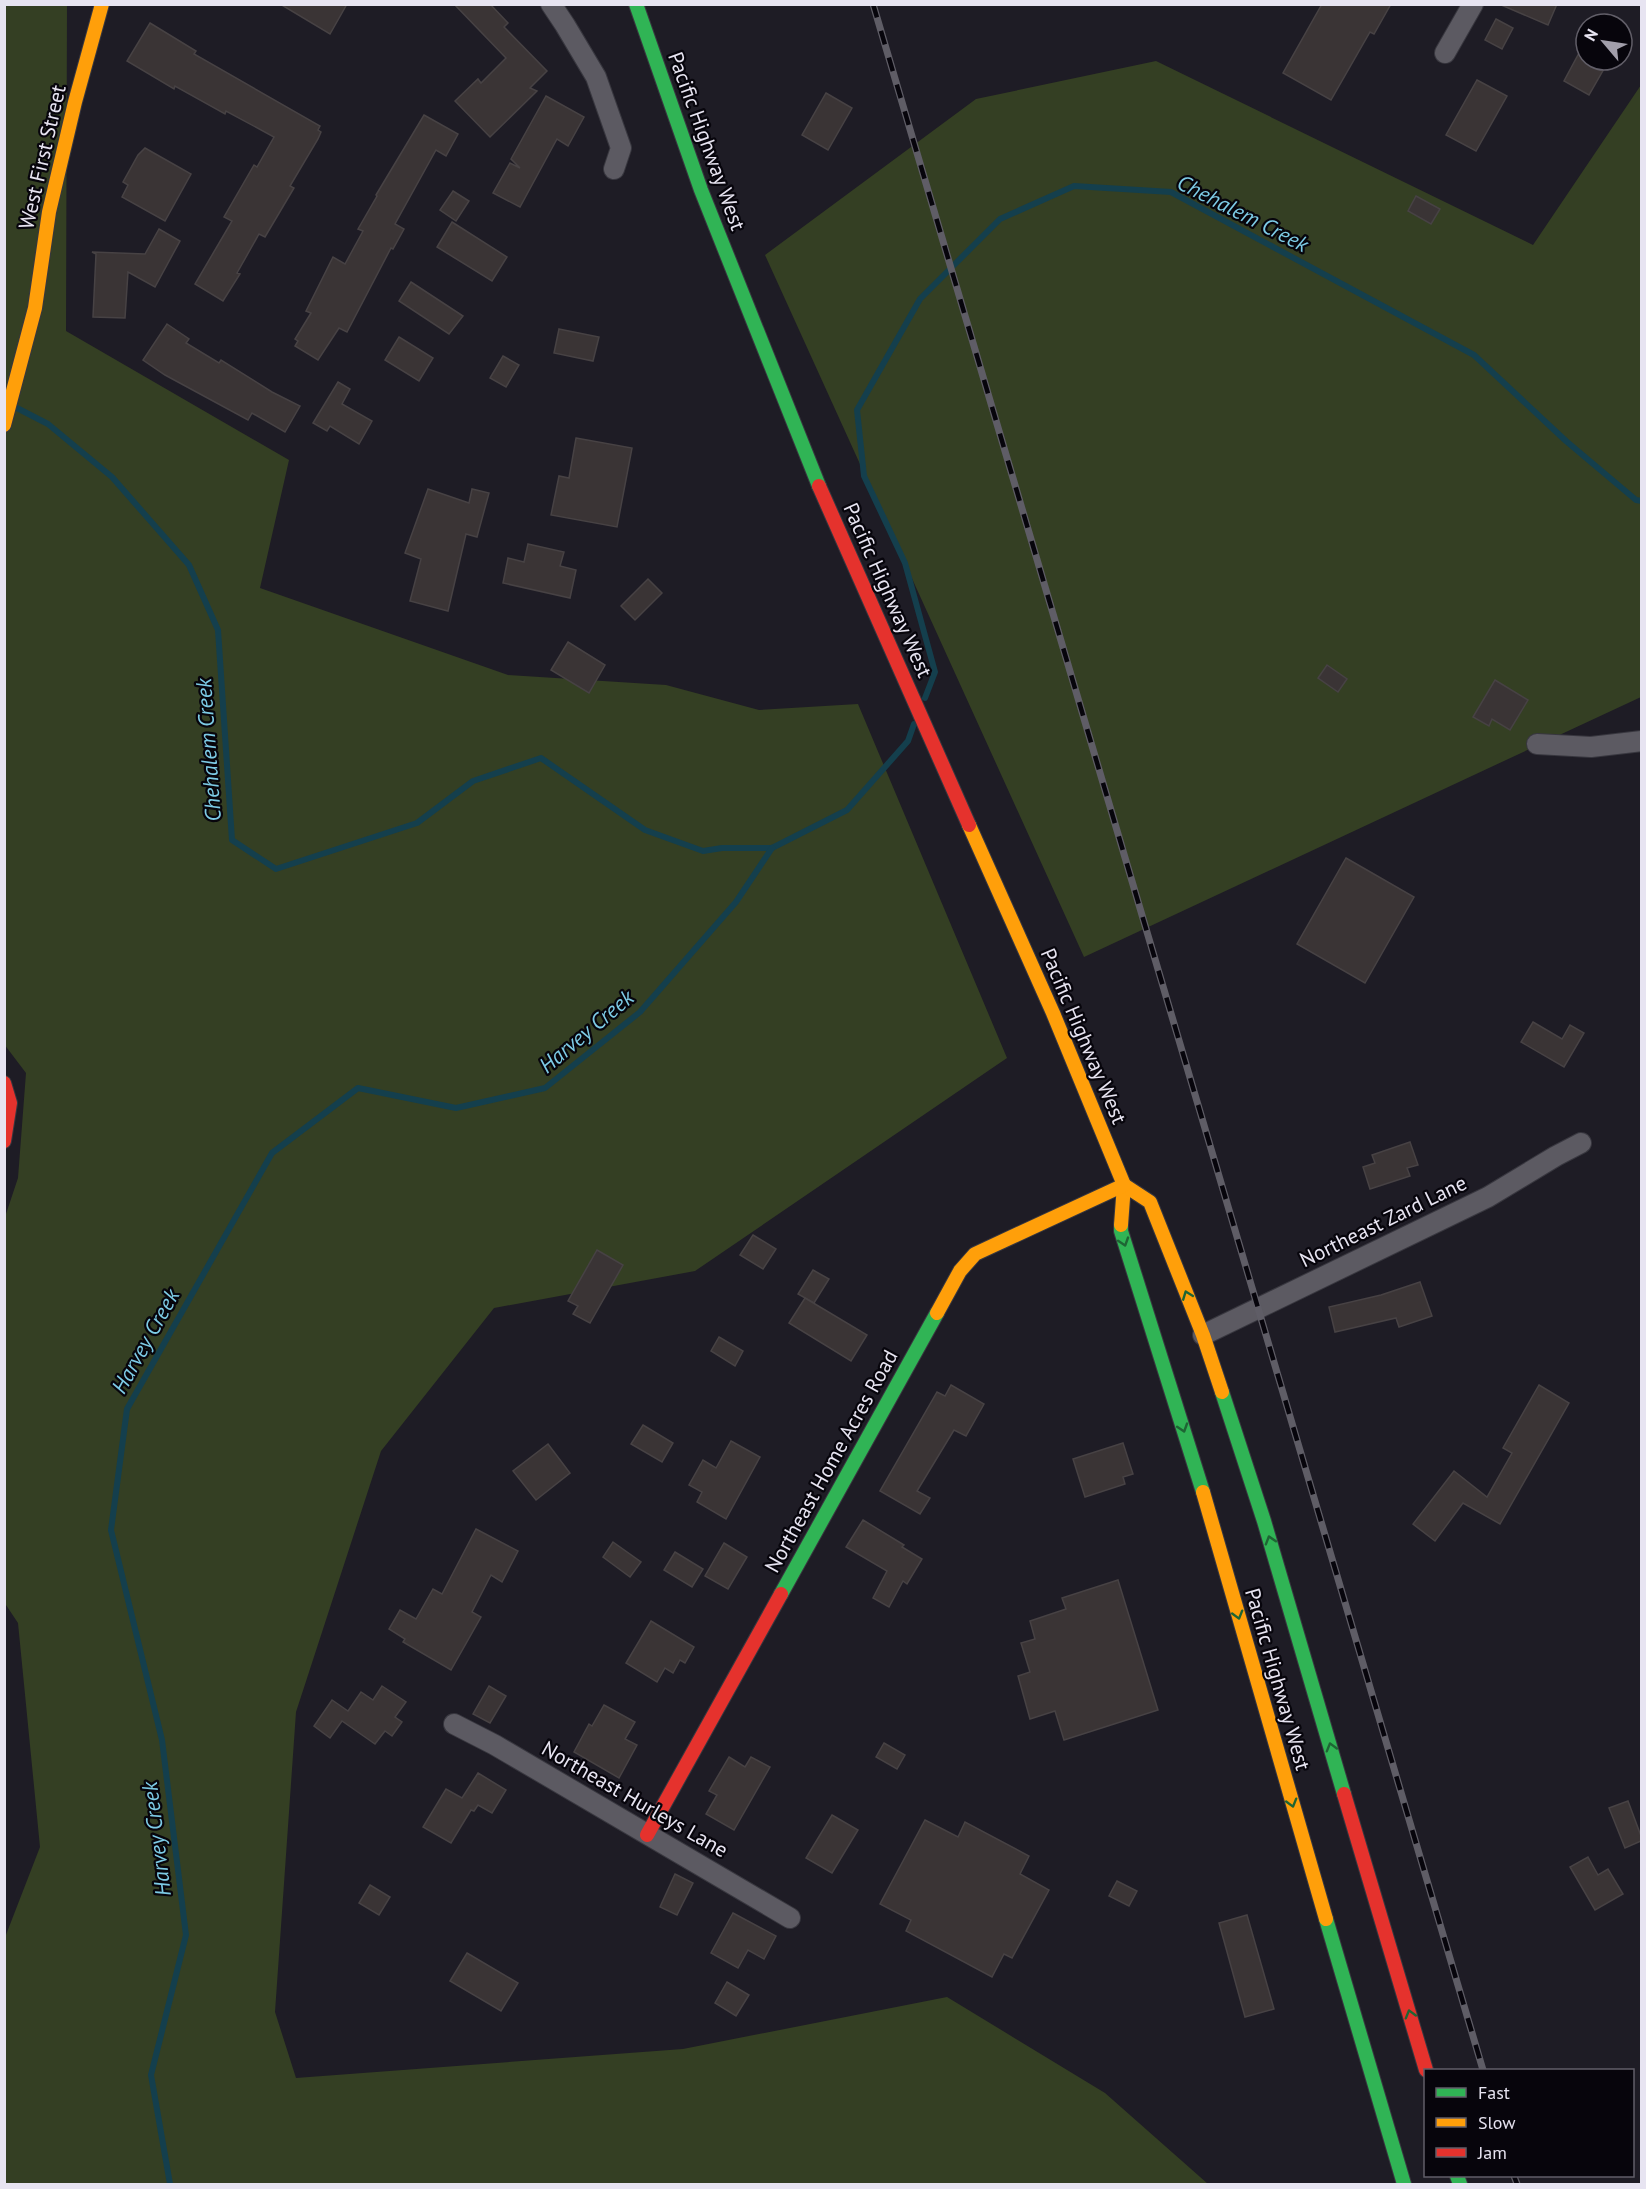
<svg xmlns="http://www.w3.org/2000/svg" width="1646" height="2189" viewBox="0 0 1646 2189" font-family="'PT Sans',sans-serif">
<rect width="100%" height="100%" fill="#1e1c25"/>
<g fill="#343f23">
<path d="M67 4 66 331 289 460 260 588 508 675 666 685 759 710 858 704 1007 1058 695 1271 494 1308 381 1451 296 1712 275 2012 296 2078 683 2049 947 1997 1105 2093 1208 2184H5L4 1940 40 1847 18 1623 4 1602V1220L18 1178 26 1073 4 1044V5Z"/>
<path d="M1156 61 1533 245 1641 85V697L1084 957 765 255 976 99Z"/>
</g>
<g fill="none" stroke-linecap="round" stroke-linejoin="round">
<g stroke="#143f4d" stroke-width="6">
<path d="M15 407 48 424 112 477 189 565 218 630 232 840 276 869 417 823 473 781 541 758 645 830 703 851 722 848H772L847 810 908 741 914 724"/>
<path d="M925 698 935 672 905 563 864 476 857 410 920 299 1000 219 1074 186 1171 192 1474 355 1566 441 1636 500 1642 501"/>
<path d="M170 2184 151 2075 186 1935 162 1740 111 1530 127 1409 272 1153 358 1088 456 1108 545 1088 640 1012 736 902 772 848"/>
</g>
</g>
<g fill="#3a3435" stroke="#474244" stroke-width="1.5">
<path d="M280 4H347L330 34Z"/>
<path d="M454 4H490L508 23 504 27 547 71 530 88 537 91 490 137 455 101 478 79 481 83 506 58Z"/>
<path d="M1322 4H1391L1374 34 1370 32 1331 100 1283 73Z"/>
<path d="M1499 4H1557L1548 25Z"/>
<path d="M1496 19 1513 28 1502 49 1485 40Z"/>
<path d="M150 23 196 51 194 54 320 126 318 130 321 132 318 139 290 186 294 188 265 237 259 234 237 273 240 274 223 301 195 284 232 221 224 217 254 165 257 167 274 137 226 111 225 114 175 86 174 89 127 61Z"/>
<path d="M1579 53 1586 57V60H1591L1605 67 1589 95 1564 81Z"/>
<path d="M1477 80 1507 96 1476 151 1446 135Z"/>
<path d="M826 93 852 108 828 150 802 135Z"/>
<path d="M546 96 584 117 568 146 557 139 520 207 493 193 510 163 520 168 511 159Z"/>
<path d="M424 115 458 134 446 156 436 150 395 224 404 229 393 249 391 248 347 332 339 328 318 360 295 346 298 341 295 339 311 313 306 311 333 257 345 264 363 231 358 229 377 196 376 195Z"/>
<path d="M145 148 191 174 165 221 122 197 128 185 123 182 138 155Z"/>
<path d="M453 191 469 201 456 221 440 210Z"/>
<path d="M1416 196 1440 209 1431 224 1408 211Z"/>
<path d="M452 222 507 257 492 281 437 247Z"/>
<path d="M159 229 180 241 155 287 128 272 125 318 93 317 96 254 92 252 145 254Z"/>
<path d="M411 282 463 316 449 334 399 301Z"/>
<path d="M167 324 189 339 186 343 219 363 221 360 272 392 300 406 285 432 252 413 248 420 165 375 143 360Z"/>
<path d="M559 329 599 337 593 361 554 353Z"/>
<path d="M399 337 433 358 419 381 385 360Z"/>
<path d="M503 356 519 365 506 387 490 378Z"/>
<path d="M338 382 350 389 342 404 372 421 359 444 330 426 327 431 313 423Z"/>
<path d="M576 438 632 448 617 527 551 515 559 476 569 478Z"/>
<path d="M428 489 469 503 472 489 489 493 477 537 466 534 448 611 410 601 421 559 405 553Z"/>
<path d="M528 544 564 552 560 566 576 570 570 598 503 583 508 558 524 562Z"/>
<path d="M648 579 662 593 635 620 621 606Z"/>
<path d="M568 642 605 665 589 693 551 670Z"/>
<path d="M1327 665 1347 679 1338 692 1318 678Z"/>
<path d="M1495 680 1528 700 1510 730 1492 719 1489 726 1473 717Z"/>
<path d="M1346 858 1414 897 1365 983 1297 944Z"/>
<path d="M1533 1022 1562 1039 1570 1025 1584 1033 1564 1067 1521 1042Z"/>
<path d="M1410 1142 1418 1165 1407 1168 1410 1176 1370 1189 1363 1167 1375 1163 1372 1155Z"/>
<path d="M753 1235 776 1249 763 1269 740 1255Z"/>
<path d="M597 1250 623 1265 590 1323 573 1314 578 1306 568 1301Z"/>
<path d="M813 1270 829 1279 814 1303 798 1294Z"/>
<path d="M1420 1282 1432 1316 1399 1327 1396 1318 1335 1332 1329 1307 1381 1295Z"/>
<path d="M805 1298 867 1335 851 1361 789 1323Z"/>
<path d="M719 1337 743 1351 735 1366 711 1351Z"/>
<path d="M951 1385 984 1404 966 1436 954 1430 917 1491 930 1498 920 1514 880 1491 937 1392 945 1396Z"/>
<path d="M1539 1385 1569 1403 1500 1524 1463 1503 1435 1541 1413 1524 1454 1471 1487 1497 1512 1453 1503 1448Z"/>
<path d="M643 1425 673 1443 662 1462 631 1444Z"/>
<path d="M731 1441 760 1457 726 1519 697 1502 702 1492 689 1485 703 1460 716 1468Z"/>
<path d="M1123 1443 1133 1474 1123 1477 1125 1484 1085 1497 1073 1459Z"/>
<path d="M548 1444 570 1473 536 1500 513 1471Z"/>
<path d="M863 1520 904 1545 902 1547 922 1559 907 1584 903 1581 889 1607 873 1598 887 1571 846 1547Z"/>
<path d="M476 1529 518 1551 502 1582 491 1575 472 1612 481 1617 451 1670 403 1642 405 1639 389 1629 400 1610 416 1619 433 1589 442 1594Z"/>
<path d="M613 1542 641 1562 630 1577 603 1557Z"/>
<path d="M724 1543 747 1557 728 1589 705 1576Z"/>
<path d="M675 1552 703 1569 692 1587 664 1570Z"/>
<path d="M1118 1580 1158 1710 1064 1740 1055 1711 1030 1719 1018 1676 1030 1672 1021 1643 1035 1639 1030 1621 1066 1609 1062 1598Z"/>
<path d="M651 1621 694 1647 685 1663 680 1660 673 1673 665 1668 657 1682 626 1663Z"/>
<path d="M382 1686 406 1702 395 1717 402 1722 392 1736 385 1731 375 1744 342 1721 330 1738 314 1726 332 1700 348 1711 361 1692 373 1700Z"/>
<path d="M489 1686 506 1696 490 1723 473 1714Z"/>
<path d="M604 1705 635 1722 625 1739 637 1745 619 1778 574 1752 589 1724 592 1726Z"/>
<path d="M884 1743 905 1755 897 1769 876 1757Z"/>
<path d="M729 1757 745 1767 751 1757 770 1767 734 1830 706 1814 717 1795 709 1791Z"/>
<path d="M478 1773 506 1790 492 1813 478 1805 474 1811 471 1810 451 1843 423 1827 446 1789 462 1798Z"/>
<path d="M1628 1801 1641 1836V1841L1625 1848 1609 1808Z"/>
<path d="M832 1815 858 1830 832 1873 806 1858Z"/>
<path d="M925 1820 958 1837 965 1822 1029 1856 1020 1874 1049 1890 1012 1958 1004 1954 992 1977 906 1931 911 1920 880 1904Z"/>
<path d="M1588 1857 1598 1875 1608 1869 1623 1894 1595 1910 1570 1867Z"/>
<path d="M675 1874 693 1883 677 1915 660 1907Z"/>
<path d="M1117 1881 1137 1891 1129 1906 1109 1896Z"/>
<path d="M370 1885 390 1897 379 1915 359 1903Z"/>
<path d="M733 1913 776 1936 764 1959 748 1950 738 1968 711 1953Z"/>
<path d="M1247 1915 1274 2009 1245 2017 1219 1923Z"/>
<path d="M467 1953 518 1983 501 2011 450 1981Z"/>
<path d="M727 1982 749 1995 736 2016 715 2003Z"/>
</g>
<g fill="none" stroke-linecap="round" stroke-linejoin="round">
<g stroke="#38373f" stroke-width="22">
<g id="street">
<path d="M551 4 565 25 596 77 621 148 614 169"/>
<path d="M1445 53 1473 4"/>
<path d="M1537 744 1591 747 1642 741"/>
<path d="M1203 1335 1488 1197 1556 1156 1581 1143"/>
<path d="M454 1724 495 1745 790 1918"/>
</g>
</g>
<g stroke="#38373f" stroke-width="16">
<g id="fast">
<path d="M636 4 701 190 819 486"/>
<path d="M1121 1225V1231L1203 1492"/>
<path d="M1222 1392 1264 1521 1344 1794"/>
<path d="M781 1594 937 1313"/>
<path d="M1326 1919 1404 2184"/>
<path d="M1457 2176 1460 2184"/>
</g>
</g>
<g stroke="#38373f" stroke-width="16">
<g id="slow">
<path d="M4 425 35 308 49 212 75 102 102 4"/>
<path d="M969 825 1053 1013 1124 1185 1121 1225"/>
<path d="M1124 1185 1150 1202 1203 1335 1222 1392"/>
<path d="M937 1313 960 1271 975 1254 1124 1185"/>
<path d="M1203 1492 1326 1919"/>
</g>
</g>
<g stroke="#38373f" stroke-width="16">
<g id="jam">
<path d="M819 486 969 825"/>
<path d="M4 1083 10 1103 4 1141"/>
<path d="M1344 1794 1426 2070"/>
<path d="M647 1835 781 1594"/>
</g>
</g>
<use href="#street" stroke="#5c5a62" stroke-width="20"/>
<use href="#fast" stroke="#30b455" stroke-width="14"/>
<use href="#slow" stroke="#ff9f0a" stroke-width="14"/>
<use href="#jam" stroke="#e5322d" stroke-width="14"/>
<g stroke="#5f5d66" stroke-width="7">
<g id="rail">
<path d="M873 4 1483 2070"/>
<path d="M1514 2176 1517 2184"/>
</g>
</g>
<use href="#rail" stroke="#07050c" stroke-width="4.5" stroke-dasharray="14" stroke-linecap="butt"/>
</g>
<defs><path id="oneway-chevron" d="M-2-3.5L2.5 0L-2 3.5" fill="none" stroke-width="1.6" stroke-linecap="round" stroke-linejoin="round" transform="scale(1.5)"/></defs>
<g stroke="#1e6534">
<use href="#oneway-chevron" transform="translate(1124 1242) rotate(72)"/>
<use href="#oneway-chevron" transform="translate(1187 1295) rotate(-111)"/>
<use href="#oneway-chevron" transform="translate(1183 1428) rotate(72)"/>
<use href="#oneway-chevron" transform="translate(1270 1540) rotate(-107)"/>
<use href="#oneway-chevron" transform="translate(1238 1615) rotate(74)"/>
<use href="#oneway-chevron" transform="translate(1331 1747) rotate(-106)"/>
<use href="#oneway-chevron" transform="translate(1292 1803) rotate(74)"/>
<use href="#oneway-chevron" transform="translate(1410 2014) rotate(-106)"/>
</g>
<g text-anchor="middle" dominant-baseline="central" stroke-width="4.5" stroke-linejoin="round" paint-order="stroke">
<g font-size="21" fill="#e7e4f1" stroke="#07050c">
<text transform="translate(707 141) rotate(70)">Pacific Highway West</text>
<text transform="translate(42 157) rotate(-77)">West First Street</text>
<text transform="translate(888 590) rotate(66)">Pacific Highway West</text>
<text transform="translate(1084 1036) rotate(67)">Pacific Highway West</text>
<text transform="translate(1383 1221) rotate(-26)">Northeast Zard Lane</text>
<text transform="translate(831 1461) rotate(-61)">Northeast Home Acres Road</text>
<text transform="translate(1278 1679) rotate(74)">Pacific Highway West</text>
<text transform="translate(635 1799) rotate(30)">Northeast Hurleys Lane</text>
</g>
<g font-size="22" font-style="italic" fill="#7dcbe5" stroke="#07050c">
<text transform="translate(1243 213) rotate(27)">Chehalem Creek</text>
<text transform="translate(208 750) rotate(-94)">Chehalem Creek</text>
<text transform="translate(586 1031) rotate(-40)">Harvey Creek</text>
<text transform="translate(145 1341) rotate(-61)">Harvey Creek</text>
<text transform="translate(156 1839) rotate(-97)">Harvey Creek</text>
</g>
</g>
<rect width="1646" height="2189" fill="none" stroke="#e7e4f1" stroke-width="12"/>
<rect x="1424" y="2069" width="210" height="108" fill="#07050c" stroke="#615e68" stroke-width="1.5"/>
<rect x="1436" y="2088" width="30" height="9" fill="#30b455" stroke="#615e68" stroke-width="1.5"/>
<text x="1478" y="2099" font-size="18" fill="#e7e4f1">Fast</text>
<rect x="1436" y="2118" width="30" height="9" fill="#ff9f0a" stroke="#615e68" stroke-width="1.5"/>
<text x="1478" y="2129" font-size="18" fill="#e7e4f1">Slow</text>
<rect x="1436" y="2148" width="30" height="9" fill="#e5322d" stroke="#615e68" stroke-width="1.5"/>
<text x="1478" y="2159" font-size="18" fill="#e7e4f1">Jam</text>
<g transform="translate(1604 42) rotate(299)"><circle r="28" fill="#07050c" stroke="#615e68" stroke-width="1.5"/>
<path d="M0-4.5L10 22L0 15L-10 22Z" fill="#a19eaa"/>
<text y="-9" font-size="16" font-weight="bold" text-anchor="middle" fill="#e7e4f1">N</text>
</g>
</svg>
